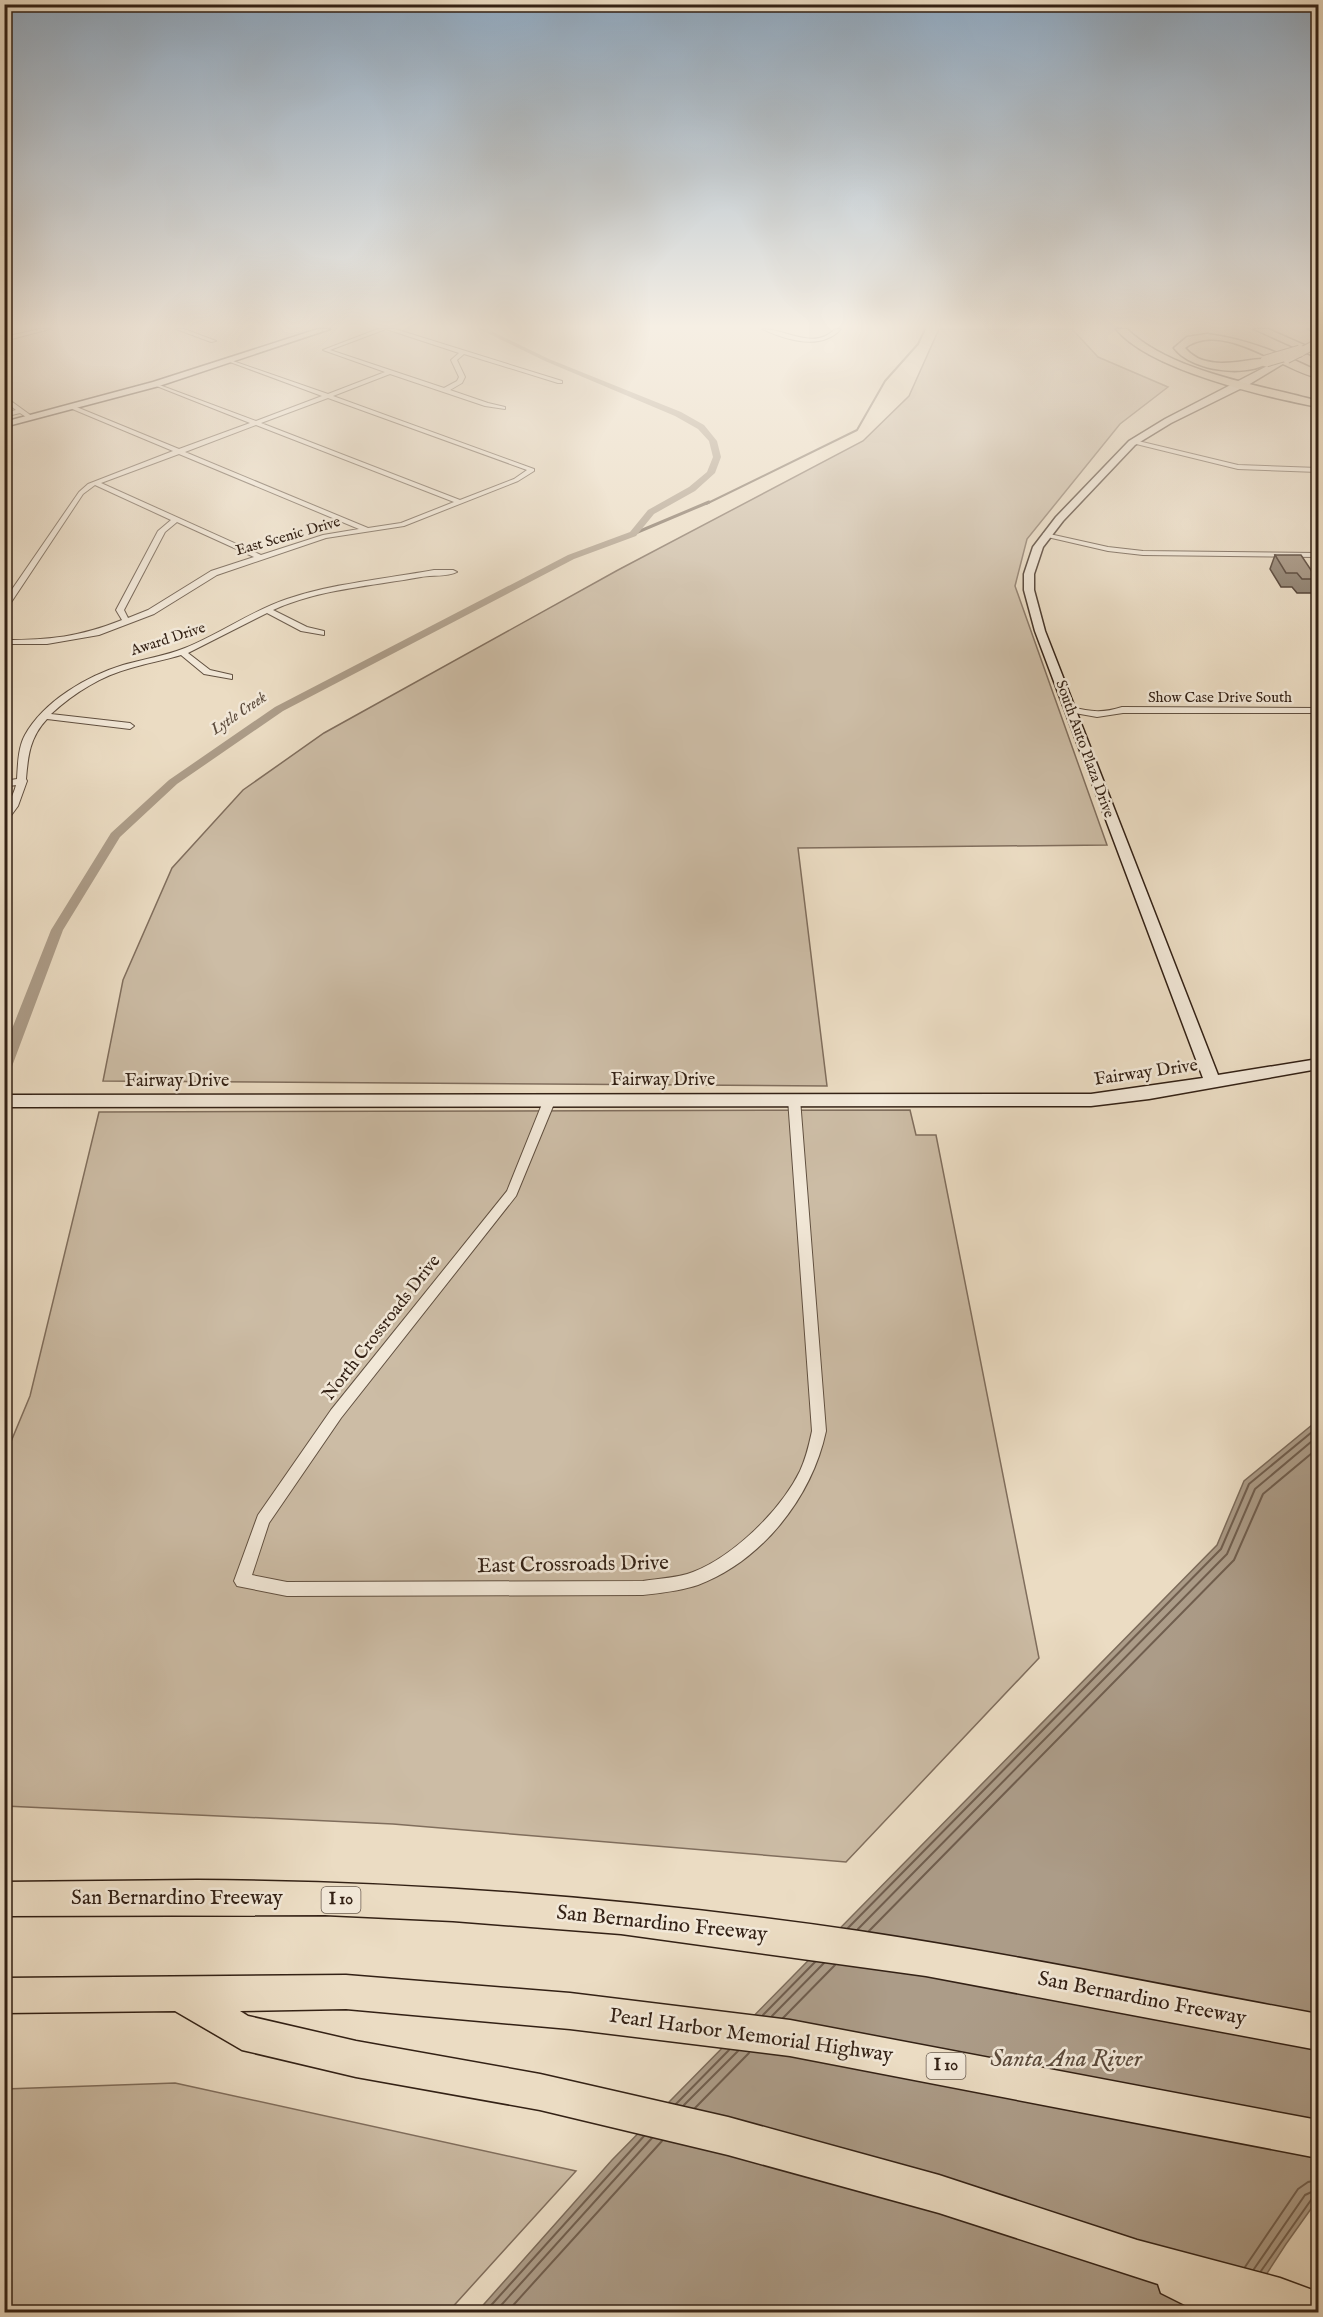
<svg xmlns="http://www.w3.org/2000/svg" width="1323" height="2317" viewBox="0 0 1323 2317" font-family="'IM FELL English',serif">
<rect width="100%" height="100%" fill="#ebdcc3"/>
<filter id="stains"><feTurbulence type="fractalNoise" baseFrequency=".00333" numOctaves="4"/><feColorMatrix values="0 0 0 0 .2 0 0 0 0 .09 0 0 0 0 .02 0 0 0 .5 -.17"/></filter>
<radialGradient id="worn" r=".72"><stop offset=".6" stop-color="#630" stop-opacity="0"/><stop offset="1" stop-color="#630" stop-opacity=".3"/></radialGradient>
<g fill="#ccbca5" stroke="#806e5d" stroke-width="1.5">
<path d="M939 329H1072L1098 357 1168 387 1120 424 1027 539 1015 586 1107 845 798 848 827 1086 103 1081 123 980 172 868 243 790 324 733 618 570 863 441 909 396Z"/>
<path d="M910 1110 916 1135H936L1039 1658 846 1862 393 1824 5 1806V1456L30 1396 99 1112Z"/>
<path d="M175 2083 576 2171 448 2312H5V2089Z"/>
</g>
<path fill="#ac9c88" stroke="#7c6b5a" stroke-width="1.5" d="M1318 1420V2199L1286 2244 1242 2312H477L612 2160 1217 1545 1244 1481Z"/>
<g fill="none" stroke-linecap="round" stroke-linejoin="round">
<g stroke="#705e4e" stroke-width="2">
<path d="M848 1928 1221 1549 1249 1484 1318 1427"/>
<path d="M858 1929 1227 1554 1255 1489 1318 1436"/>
<path d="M869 1931 1234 1560 1263 1494 1318 1448"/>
<path d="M763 2015 815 1962"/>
<path d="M772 2016 824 1963"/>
<path d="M783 2018 835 1965"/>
<path d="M676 2104 729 2050"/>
<path d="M684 2105 738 2051"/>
<path d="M695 2108 749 2053"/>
<path d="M1245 2267 1298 2189 1308 2182 1318 2180"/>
<path d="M1254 2269 1305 2195 1318 2189"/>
<path d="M1261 2271 1311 2200 1318 2197"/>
<path d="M485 2312 644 2136"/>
<path d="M495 2312 652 2138"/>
<path d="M507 2312 662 2141"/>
</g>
<path stroke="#7c6b5a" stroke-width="2" d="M706 504 857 430 885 381 918 344 925 329"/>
<path stroke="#7c6b5a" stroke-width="3" d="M633 534 709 502"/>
<path fill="#ac9c88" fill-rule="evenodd" d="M479 329H487L549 359 681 412 704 425 717 441 721 457 715 473 695 491 654 514 636 536 574 559 283 711 177 784 120 837 63 930 11 1069 4 1074V1049L51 930 111 833 169 780 275 707 568 555 630 532 648 510 689 487 707 472 713 457 709 441 698 429 675 416 545 361Z"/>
<g stroke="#615040" stroke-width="2">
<g id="street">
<path d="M40 329H50L4 341V337Z"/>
<path d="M176 329H184L216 341 211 342Z"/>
<path d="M378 329H386L330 350 444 388 457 381 459 377 451 360 459 353 386 329H395L562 381V383H558L464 354 457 360 465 377 462 383 450 390 488 403 505 407V409L485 406 390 374 333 396 534 469V471L518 481 404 526 326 538 217 575 154 614 99 635 47 644H4V640C50 640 79 637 122 620L116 610 158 531 171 520 95 485 83 494 8 607 4 609V601L79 492 88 484 173 451 70 408V406H74L179 449 250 423 154 385V383L256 421 322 396 230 362V360L328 394 385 372 323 350ZM328 398 527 470 514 479 460 500 261 423ZM256 425 454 502 401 523 368 528 185 452ZM179 454 359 529 323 535 261 555 101 483ZM177 522 254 557 211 571 148 610 128 618 124 610 165 532Z"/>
<path d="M762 329C787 329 814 351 835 329H841C821 351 786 340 762 329Z"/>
<path d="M4 396 33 417V419H29L20 413 4 417V413L16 410 4 401Z"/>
<path d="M1134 440 1238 465 1318 468V472L1238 469 1132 443 1131 442Z"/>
<path d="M4 441 7 445 4 447Z"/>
<path d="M1045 533 1108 547 1143 551 1318 553V557L1143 555 1108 551 1043 536V534Z"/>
<path d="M434 570H453L457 572C448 577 431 575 421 577 372 586 319 589 273 610L307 627 324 631V635L301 631 267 613 188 653 210 670 232 675V679L204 674 181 655C165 660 148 663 131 668 101 676 74 693 51 714L130 723 134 726 130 729 47 719C30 737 28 755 26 779L27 781 18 806 7 821 4 822C4 808 13 798 16 785L4 787V781L17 779C18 764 18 748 25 735 44 701 87 676 123 665 144 659 165 656 185 648 220 634 251 611 287 599 334 583 385 579 434 570Z"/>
<path d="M1072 707C1090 712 1104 713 1122 707L1318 708V713H1123L1097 717 1069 712V708Z"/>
<path d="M550 1095 556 1099 516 1196 341 1418 269 1523 252 1575 287 1582 643 1581C660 1578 678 1578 693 1572 734 1556 781 1510 800 1471 806 1458 809 1445 812 1431L788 1099 794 1095 800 1099 826 1431C812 1497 762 1561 698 1585 680 1591 661 1593 643 1595L287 1596 237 1586 234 1581 258 1515 331 1410 507 1191 544 1099Z"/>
</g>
</g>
<g stroke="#332115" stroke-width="3">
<g id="secondary">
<path d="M318 329H330L159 386 4 427V422L153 382Z"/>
<path d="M1279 360 1286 362 1248 385 1171 423 1135 445 1063 521 1043 547 1034 574V590L1045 631 1218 1075 1318 1059V1069L1149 1099 1091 1106 4 1107V1095L1091 1094 1203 1078 1035 631 1024 590V574L1033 547 1056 517 1129 441 1165 419Z"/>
</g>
</g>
<g stroke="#332115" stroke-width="3">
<g id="highway">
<path d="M1116 329H1127C1171 372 1260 385 1318 401V407C1266 397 1149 370 1116 329Z"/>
<path d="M1254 329H1268L1318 351V358Z"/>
<path d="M1308 329H1318V334Z"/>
<path d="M1207 334C1247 339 1282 354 1318 371V378C1281 370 1223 320 1185 348 1210 378 1259 352 1271 361 1248 379 1191 371 1174 348L1187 337Z"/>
<path d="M197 1880C419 1881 639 1899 859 1931 1013 1954 1165 1986 1318 2014V2050L926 1976 621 1934 453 1921 325 1915 4 1916V1882Z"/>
<path d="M346 1975 570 1993 790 2020 1318 2120V2158L790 2056 570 2029 346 2009 240 2011 248 2016 356 2041 540 2074 728 2117 939 2175 1137 2240 1280 2278 1318 2292V2312H1199L1161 2293 1158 2284 939 2213 728 2155 540 2110 356 2077 242 2050 175 2011 4 2013V1978Z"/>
</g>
</g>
<use href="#street" fill="#f2e8d8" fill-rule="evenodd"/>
<use href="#secondary" fill="#f2e8d8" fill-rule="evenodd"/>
<use href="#highway" fill="#ebdcc3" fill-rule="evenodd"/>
<g stroke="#332115" stroke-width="10" stroke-linecap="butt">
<path id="secondary-bridge" d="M1287 359 1318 343"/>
</g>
<g stroke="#332115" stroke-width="13" stroke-linecap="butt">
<path id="highway-bridge" d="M1266 361 1300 351"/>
</g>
<use href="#secondary-bridge" stroke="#f2e8d8" stroke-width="8"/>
<use href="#highway-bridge" stroke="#ebdcc3" stroke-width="11"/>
</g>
<path fill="#7e705f" stroke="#332115" stroke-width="1.5" d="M1275 555 1317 579 1312 593H1297L1292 587H1281L1270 569Z"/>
<path fill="#93826f" stroke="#332115" stroke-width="1.5" d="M1275 555H1301L1317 579H1302L1297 573H1286Z"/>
<linearGradient id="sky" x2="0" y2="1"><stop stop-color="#90aac2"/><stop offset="0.5" stop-color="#f6efe4"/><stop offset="1" stop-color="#f6efe4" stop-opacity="0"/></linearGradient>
<rect width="1323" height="653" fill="url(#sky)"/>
<g text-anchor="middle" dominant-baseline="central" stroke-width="5" stroke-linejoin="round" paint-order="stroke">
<g font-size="15" fill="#332115" stroke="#f2e8d8">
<text transform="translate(288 536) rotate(-16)">East Scenic Drive</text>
<text transform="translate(168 639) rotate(-18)">Award Drive</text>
<text x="1220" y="697">Show Case Drive South</text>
<text transform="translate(1085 749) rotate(70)">South Auto Plaza Drive</text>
</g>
<g font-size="16" font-style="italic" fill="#5d4c3d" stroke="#f2e8d8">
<text transform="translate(239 714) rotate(-34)">Lytle Creek</text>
</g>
<g fill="#f2e8d8" stroke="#6c5d50" stroke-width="1.5">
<rect x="321.5" y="1887" width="39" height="26" rx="4.5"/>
<rect x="926.5" y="2053" width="39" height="26" rx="4.5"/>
</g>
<g font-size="16" font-weight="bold" fill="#332115">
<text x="341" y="1900">I 10</text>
<text x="946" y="2066">I 10</text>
</g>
<g font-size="18" fill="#332115" stroke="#f2e8d8">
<text transform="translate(1146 1073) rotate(-8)">Fairway Drive</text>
<text x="663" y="1080">Fairway Drive</text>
<text x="177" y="1081">Fairway Drive</text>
<text transform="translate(382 1328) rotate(-52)">North Crossroads Drive</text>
</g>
<g font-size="21" fill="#332115" stroke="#f2e8d8">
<text transform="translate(573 1565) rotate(-1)">East Crossroads Drive</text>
<text x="177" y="1898">San Bernardino Freeway</text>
<text transform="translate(662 1924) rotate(6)">San Bernardino Freeway</text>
<text transform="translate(1142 1999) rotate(11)">San Bernardino Freeway</text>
<text transform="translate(751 2036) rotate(8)">Pearl Harbor Memorial Highway</text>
</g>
<g font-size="24" font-style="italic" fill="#5d4c3d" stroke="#f2e8d8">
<text x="1066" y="2059">Santa Ana River</text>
</g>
</g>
<rect width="1323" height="2317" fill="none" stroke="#ebdcc3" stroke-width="24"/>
<rect x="6" y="6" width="1311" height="2305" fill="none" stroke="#332115" stroke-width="3"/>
<rect x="12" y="12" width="1299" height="2293" fill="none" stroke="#332115" stroke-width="1.5"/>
<rect width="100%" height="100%" filter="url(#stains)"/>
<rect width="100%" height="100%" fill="url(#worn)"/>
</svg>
